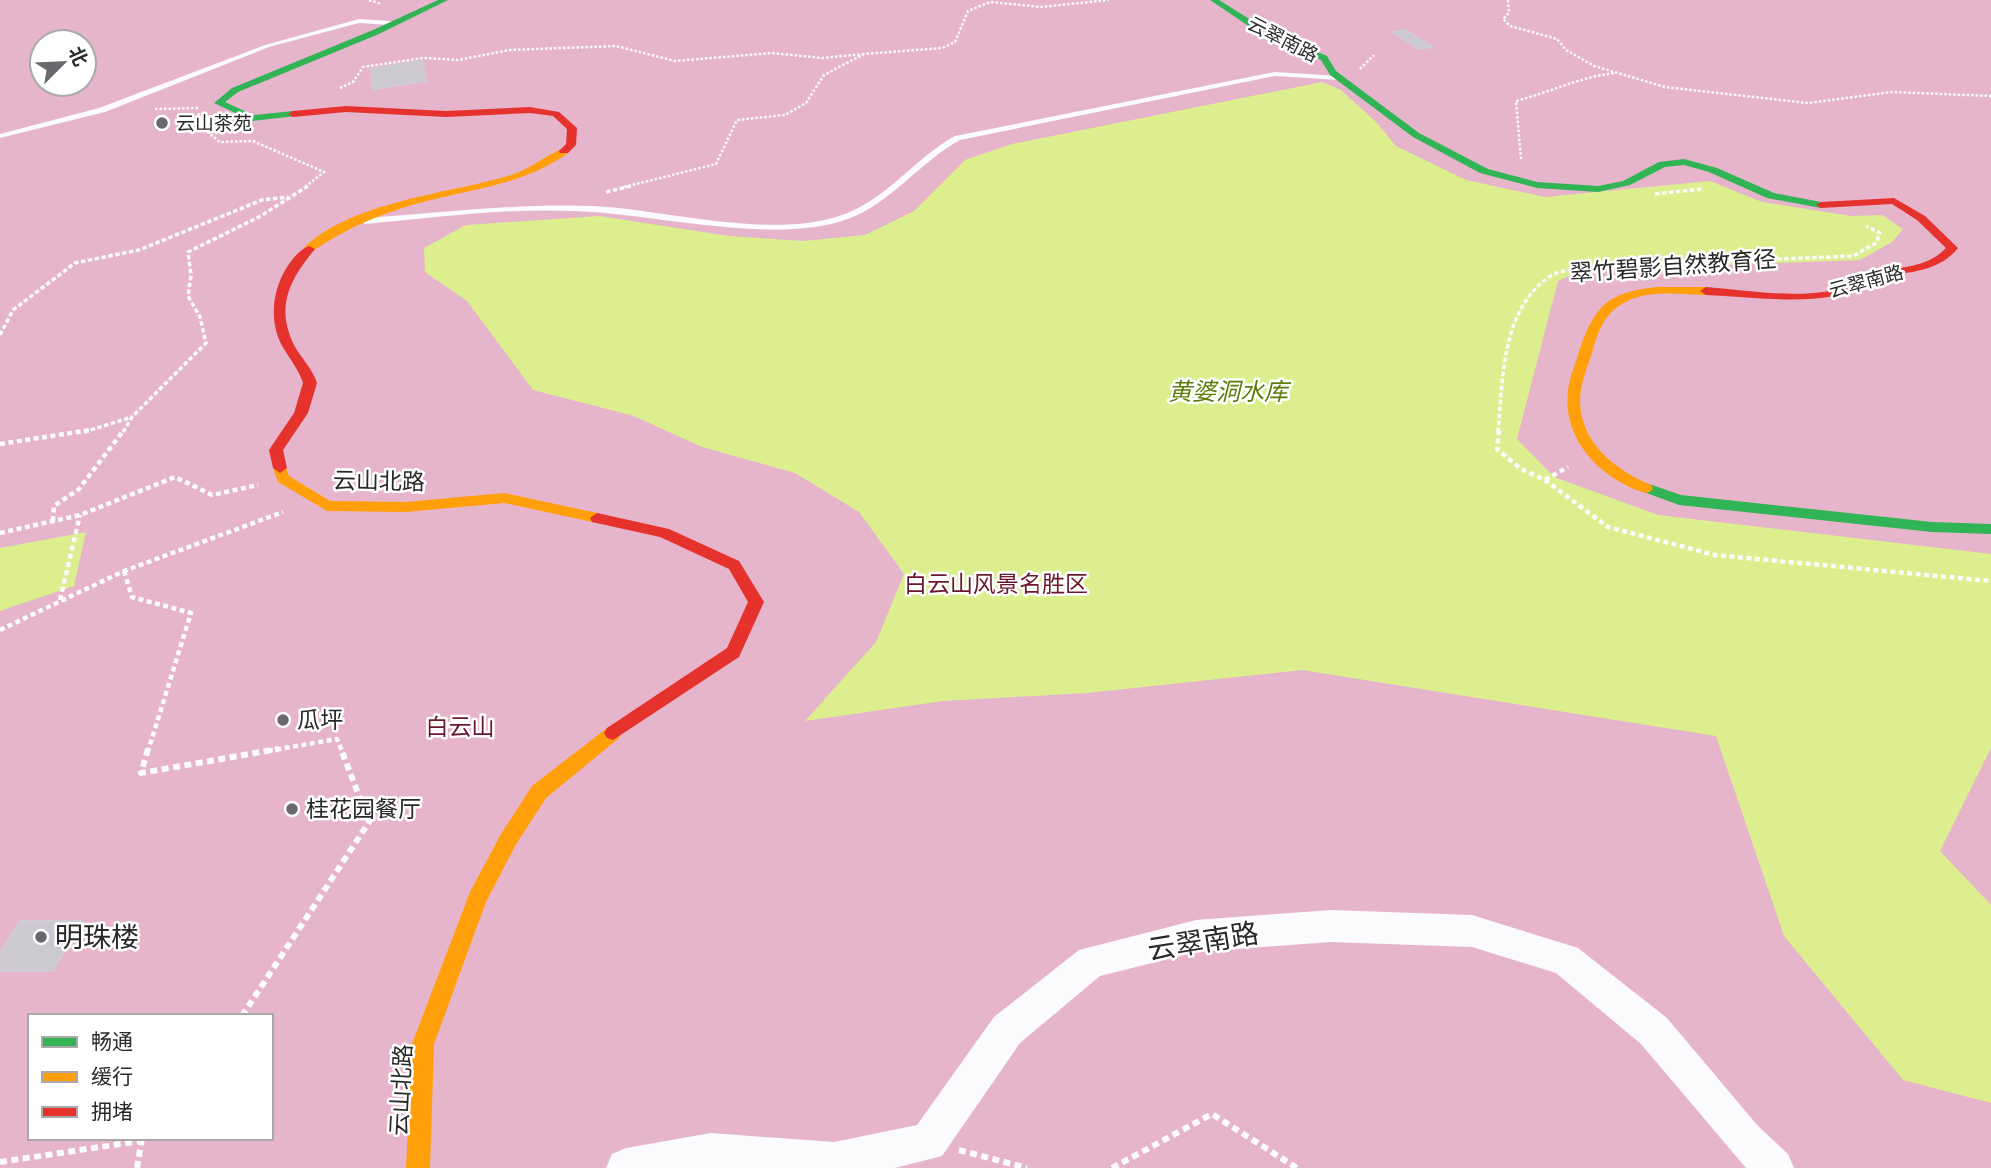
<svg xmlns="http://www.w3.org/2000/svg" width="1991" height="1168" viewBox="0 0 1991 1168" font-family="'Asap Condensed','Noto Sans SC',sans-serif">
<rect width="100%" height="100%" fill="#e4dee9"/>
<path fill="#e6b5cc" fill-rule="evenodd" d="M0 0H1991V1168H0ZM42 42H84V84H42ZM30 1016H271V1138H30Z"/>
<g fill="#dcee8e">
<path d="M1322 82 1341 90 1377 123 1396 146 1466 180 1545 197 1710 181 1762 202 1851 216 1882 215 1903 229 1892 242 1860 260 1582 270 1558 281 1517 439 1554 477 1658 515 1991 554V748L1940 851 1991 905V1103L1903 1080 1784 936 1716 736 1302 670 1087 693 943 701 805 721 876 642 904 574 859 512 795 473 702 447 634 416 533 390 467 301 425 272 424 248 466 225 599 216 729 236 803 241 865 235 914 211 965 160 1012 144Z"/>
<path d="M86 532 74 586 0 611V548Z"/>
</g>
<g fill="#cdc9d0" stroke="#d0cbd4" stroke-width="2">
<path d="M1406 30 1432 47 1419 49 1393 32Z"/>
<path d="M422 61 427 81 373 89 371 69Z"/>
<path d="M20 921H82L53 971H0V953Z"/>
</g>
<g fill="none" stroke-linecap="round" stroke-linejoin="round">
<g stroke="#fbfafc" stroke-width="2.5" stroke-dasharray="2.5 2" stroke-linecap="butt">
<path d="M369 0 381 4"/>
<path d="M1508 0 1509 13 1503 19 1510 26 1557 39 1566 50 1594 66 1665 87 1808 103 1892 92 1991 96"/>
<path d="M1360 69 1374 55"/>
<path d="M340 88 353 82 363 67 423 58 458 60 510 50 616 46 675 61 772 53 822 58 864 54"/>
<path d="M155 109 199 108"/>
<path d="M199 113V125L220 142 253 141 324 172 305 187"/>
<path d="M1521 159 1516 101C1550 92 1580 77 1615 73"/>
<path d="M624 187 716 164 737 120 785 115 806 103 824 75 864 54 942 48 955 42 968 11 990 2 1041 7 1109 0"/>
</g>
<g stroke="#fbfafc" stroke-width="3.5" stroke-dasharray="4.5 2.5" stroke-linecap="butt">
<path d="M606 192 631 186"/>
<path d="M1655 194 1702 189"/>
<path d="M0 335 13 310 75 263 139 250 262 200 288 197"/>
<path d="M84 432 132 417"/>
<path d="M123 432 132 417 206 343 200 317 188 296 191 275 188 252 259 217 308 186"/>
<path d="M1498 432C1503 379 1501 311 1549 277 1558 271 1570 270 1580 267L1853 256 1876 243 1880 233 1866 226"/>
</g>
<g stroke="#fbfafc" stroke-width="4.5" stroke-dasharray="5 3.5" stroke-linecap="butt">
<path d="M1499 430 1497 449 1521 469 1545 480 1608 527 1715 555 1991 581"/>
<path d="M0 444 90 430"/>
<path d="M1545 480 1568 467"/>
<path d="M53 521 54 506 79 489 124 430"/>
<path d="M0 533 80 515 175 477 212 495 258 485"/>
<path d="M124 571 132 597 191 613 148 751"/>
<path d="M60 600 80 515"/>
<path d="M0 630 124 571 283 512"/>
<path d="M268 751 337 739 342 751"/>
</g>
<g stroke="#fbfafc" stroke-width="6" stroke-dasharray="7 4.5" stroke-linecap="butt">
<path d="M148 749 141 773 278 749"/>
<path d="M242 1016 369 822 341 749"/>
<path d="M959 1150 1027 1168"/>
<path d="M0 1162 140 1141"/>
<path d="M137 1168 142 1138"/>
<path d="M1112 1168 1212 1114 1297 1168"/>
</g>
<g fill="#fbfafc" fill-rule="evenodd">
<path d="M359 19 390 21 393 23 390 25 359 23 269 47 105 112 0 138V134L99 108 265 45Z"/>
<path d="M1275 72 1340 76 1344 78 1340 80 1275 76 960 140C920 162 891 203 848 219 772 246 654 213 572 211 503 208 434 218 365 224L361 221 365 218C441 213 517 203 594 206 668 210 771 240 842 215 886 200 915 158 955 136Z"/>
</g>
<path fill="#fbfafc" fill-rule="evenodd" d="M1331 910 1472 915 1578 948 1667 1018 1758 1126 1788 1154 1794 1168H1746L1641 1044 1556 973 1472 947 1331 942 1196 952 1100 976 1020 1043 942 1156 895 1168H606L612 1154 626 1148 711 1133 834 1142 917 1125 994 1017 1079 950 1196 920Z"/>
<g fill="#30b455" fill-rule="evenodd">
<path d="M438 0H448L379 34 238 92 225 102 253 115 293 111 298 114 296 116 252 121 214 103 232 88 373 30Z"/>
<path d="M1210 0H1219L1259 25 1327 56 1336 71 1419 133 1488 169 1537 182 1598 186 1623 181 1659 162 1684 159 1717 168 1774 193 1821 202 1826 205 1821 208 1767 198 1709 172 1684 165 1665 167 1630 185 1598 192 1537 188 1480 173 1413 137 1330 75 1321 60 1253 29Z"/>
<path d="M1646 483 1681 495 1932 522 1991 524V534L1932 532 1679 505 1641 491 1639 488 1641 485Z"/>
</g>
<g fill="#ff9f0a" fill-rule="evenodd">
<path d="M564 148 568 149V153C526 183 479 188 431 200 389 210 349 226 313 251L303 249C350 201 450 194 511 175 530 169 546 155 564 148Z"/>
<path d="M1657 287H1706L1712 291 1706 295C1679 294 1645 289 1622 304 1604 314 1597 334 1592 353 1588 365 1583 377 1581 389 1574 437 1611 468 1651 485L1653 488 1651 491 1646 493C1602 480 1562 440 1568 391 1569 378 1575 366 1578 355 1584 336 1591 316 1606 303 1620 292 1639 289 1657 287Z"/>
<path d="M280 463 285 465 289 476 330 501 406 502 504 493 597 513 604 518 597 523 504 503 406 512 327 511 278 482 273 468Z"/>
<path d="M613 726 619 728 622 733 619 738 546 798 515 846 486 902 434 1044 430 1168H406L412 1044 470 892 501 834 532 786 607 728Z"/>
</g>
<g fill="#e5322d" fill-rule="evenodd">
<path d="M346 106 446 111 530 107 559 112 577 128 576 145 568 153H560L559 151 566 144 567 129 553 116 530 113 446 117 346 112 293 117 288 114 293 111Z"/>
<path d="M1894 198 1925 216 1956 246 1958 248C1938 273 1908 271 1880 278 1865 281 1855 292 1841 295 1797 304 1750 297 1706 295L1700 291 1706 287C1746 290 1803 300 1841 288 1853 284 1862 275 1875 272 1900 267 1927 268 1946 248L1917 220 1892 204 1821 208 1816 205 1821 202Z"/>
<path d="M309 246 315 249C290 279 275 306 294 345 301 358 312 368 317 383L308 413 283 450 287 468 280 473 273 468 269 450 294 413 303 383C299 370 291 361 284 349 270 326 271 298 283 274 289 263 298 250 309 246Z"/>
<path d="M597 513 669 529 739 561 764 602 739 657 613 740 607 738 604 733 607 728 727 648 748 602 729 569 660 537 592 522 590 518Z"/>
</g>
</g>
<g fill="#6a686c" stroke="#fff" stroke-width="2.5">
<circle cx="162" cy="123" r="7"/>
<circle cx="283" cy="720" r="7"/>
<circle cx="292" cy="809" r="7"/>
<circle cx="41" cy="937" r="7"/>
</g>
<g text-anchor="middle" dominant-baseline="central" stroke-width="5" stroke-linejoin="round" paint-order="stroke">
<g font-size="19" fill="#292929" stroke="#fff">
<text transform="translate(1283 39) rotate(27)">云翠南路</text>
<text transform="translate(1866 281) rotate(-15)">云翠南路</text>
</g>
<g font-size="19" fill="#292929" stroke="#fff" text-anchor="start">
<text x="176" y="123">云山茶苑</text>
</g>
<g font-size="23" fill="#292929" stroke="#fff">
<text transform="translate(1673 266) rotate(-4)">翠竹碧影自然教育径</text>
<text transform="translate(379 481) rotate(1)">云山北路</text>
<text transform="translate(401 1090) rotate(-87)">云山北路</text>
</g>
<g font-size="23" fill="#6a162c" stroke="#fff">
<text x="996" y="584">白云山风景名胜区</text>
<text x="460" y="727">白云山</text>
</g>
<g font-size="23" fill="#292929" stroke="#fff" text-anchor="start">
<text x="297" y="720">瓜坪</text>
<text x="306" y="809">桂花园餐厅</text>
</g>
<g font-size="24" font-style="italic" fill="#5c7d09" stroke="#fff">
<text x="1228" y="391">黄婆洞水库</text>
</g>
<g font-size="28" fill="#292929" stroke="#fff" text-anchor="start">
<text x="55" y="937">明珠楼</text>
</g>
<g font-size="28" fill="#292929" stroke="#fff">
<text transform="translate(1203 941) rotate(-9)">云翠南路</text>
</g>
</g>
<rect x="28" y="1014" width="245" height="126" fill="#ffffff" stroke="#a9a9a9" stroke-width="2"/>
<rect x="42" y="1037" width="35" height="10" fill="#30b455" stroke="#a9a9a9" stroke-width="2"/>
<text x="91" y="1049" font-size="21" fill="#292929">畅通</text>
<rect x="42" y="1072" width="35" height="10" fill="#ff9f0a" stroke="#a9a9a9" stroke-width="2"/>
<text x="91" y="1084" font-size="21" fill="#292929">缓行</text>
<rect x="42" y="1107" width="35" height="10" fill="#e5322d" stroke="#a9a9a9" stroke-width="2"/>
<text x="91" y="1119" font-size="21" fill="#292929">拥堵</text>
<g transform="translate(63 63) rotate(66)"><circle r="33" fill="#ffffff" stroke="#a9a9a9" stroke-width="2"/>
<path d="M0-5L12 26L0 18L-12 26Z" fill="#6a686c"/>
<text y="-10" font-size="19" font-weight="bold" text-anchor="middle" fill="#292929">北</text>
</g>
</svg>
